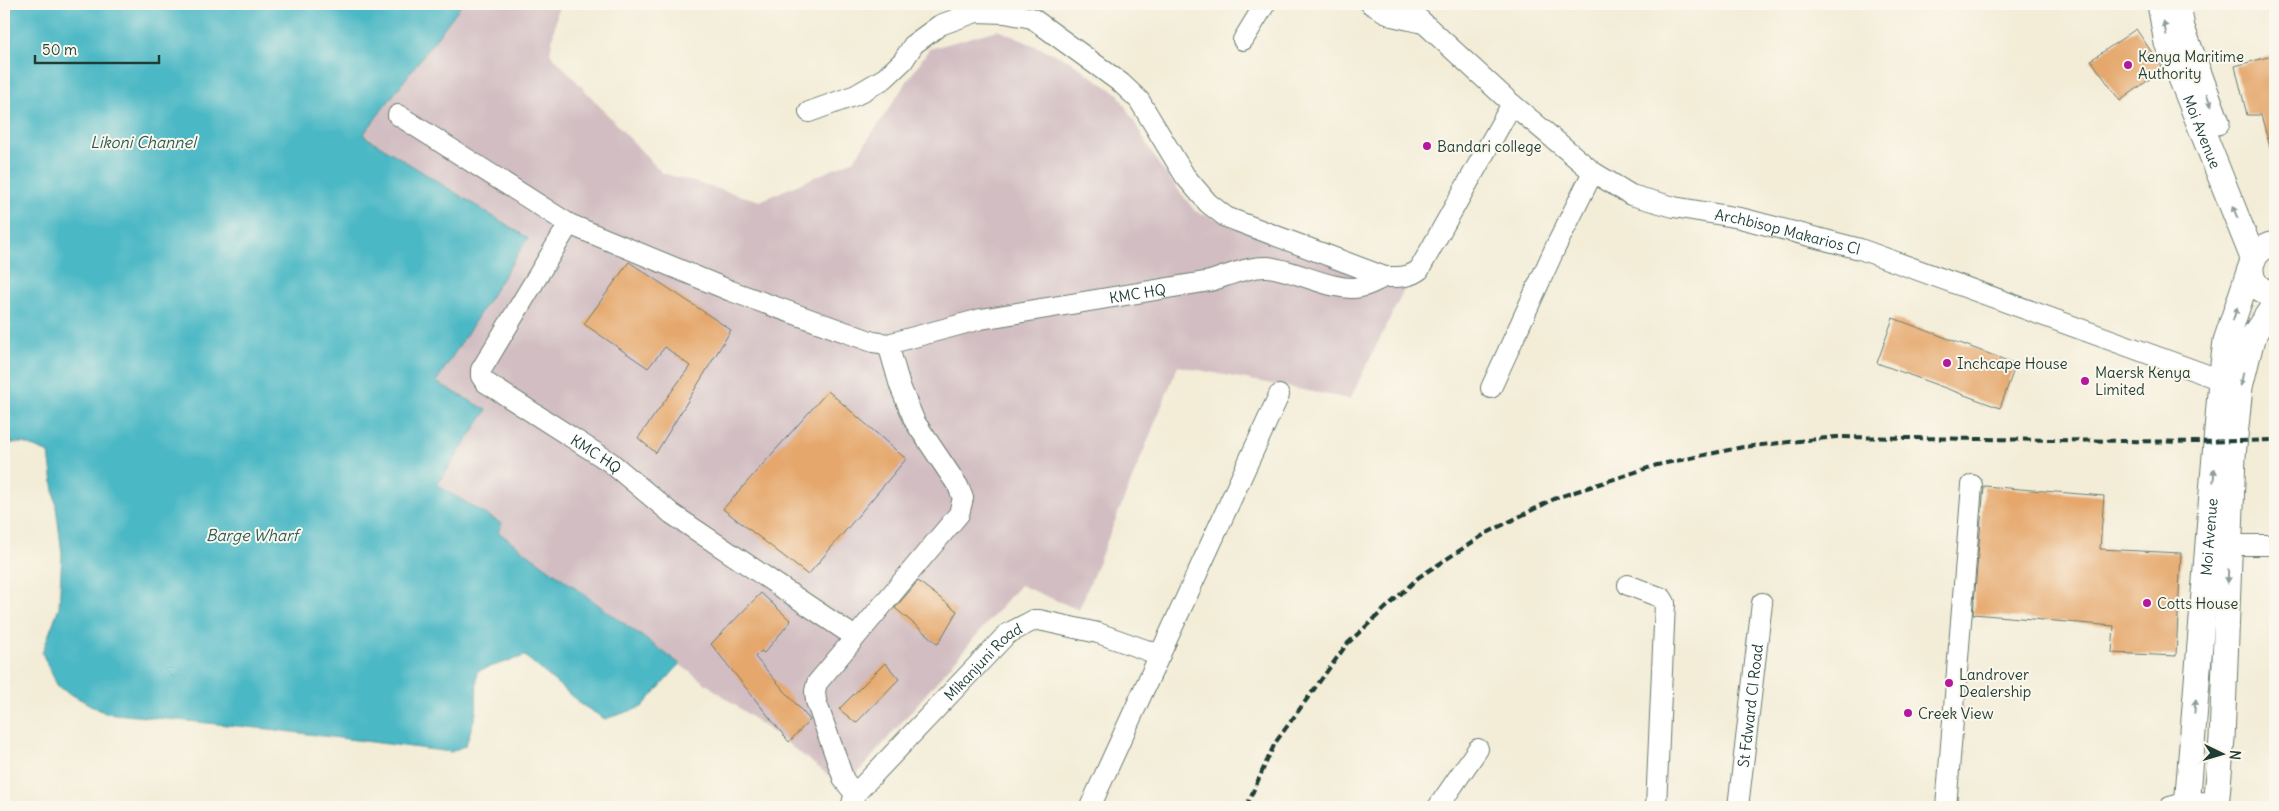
<svg xmlns="http://www.w3.org/2000/svg" width="2279" height="811" viewBox="0 0 2279 811" font-family="Delius,sans-serif">
<rect width="100%" height="100%" fill="#fbf7ec"/>
<filter id="ink" filterUnits="userSpaceOnUse"><feTurbulence type="fractalNoise" baseFrequency=".02" numOctaves="2"/><feDisplacementMap in="SourceGraphic" scale="10" xChannelSelector="R" yChannelSelector="G"/><feConvolveMatrix kernelMatrix="1 2 1 2 8 2 1 2 1" color-interpolation-filters="sRGB"/></filter>
<filter id="wash" filterUnits="userSpaceOnUse"><feTurbulence type="fractalNoise" baseFrequency=".0096" numOctaves="4" result="noise"/><feDisplacementMap in="SourceGraphic" scale="20" xChannelSelector="R" yChannelSelector="G"/><feGaussianBlur stdDeviation="1.12" result="paint"/><feColorMatrix in="noise" values="0 0 0 0 0 0 0 0 0 0 0 0 0 0 0 0 0 1.4 0 .05"/><feComposite in="paint" operator="in"/></filter>
<g filter="url(#wash)">
<rect width="100%" height="100%" fill="#f3edd8"/>
<path fill="#d2bec2" d="M462 4H559L550 53 662 173 760 201 854 160 929 49 998 30 1068 60 1118 94 1159 165 1195 211 1247 230 1275 244 1404 290 1350 399 1178 366 1079 610 1020 585 845 788 783 740 498 532 501 524 437 485 487 410 435 382 527 238 363 135Z"/>
<path fill="#4bb8c5" stroke="#357a7c" d="M4 4H462L363 135 528 238 436 382 487 410 437 485 502 524 498 532 680 664 642 707 605 719 582 705 525 656 477 671 476 713 466 745 451 752 268 729 105 713 58 687 42 653 59 607 62 553 49 453 24 443H8L4 439Z"/>
<g id="blocks">
<g fill="#e5a76c">
<path d="M2136 29 2159 63 2162 70 2120 101 2091 60Z"/>
<path d="M2275 55V151H2271L2261 115H2247L2235 66Z"/>
<path d="M629 262 731 330 656 453 638 438 690 366 665 347 648 368 584 324Z"/>
<path d="M1893 318 2016 364 2000 408 1877 363Z"/>
<path d="M828 391 906 459 808 575 723 509Z"/>
<path d="M1984 486 2104 496 2100 549 2181 553 2176 656 2112 653 2114 626 1973 614Z"/>
<path d="M918 581 957 611 938 644 895 608Z"/>
<path d="M761 593 791 621 764 653 761 651 755 657 810 720 789 742 711 644Z"/>
<path d="M885 663 899 679 856 723 839 709Z"/>
</g>
</g>
</g>
<g filter="url(#ink)">
<use href="#blocks" fill-opacity="0" stroke="#697b6d" stroke-width="1"/>
<g fill="none" stroke-linecap="round" stroke-linejoin="round">
<g stroke="#697b6d" stroke-width="22">
<g id="minor">
<path d="M1371 4 1392 16 1423 23"/>
<path id="s1" d="M1403 4 1512 104 1593 172 1631 195 1674 207 1740 218 1860 249 2221 380"/>
<path d="M1243 40 1265 4"/>
<path d="M809 112 856 95 885 78 903 61 914 44 940 25 976 12 1005 13 1032 18 1121 83 1139 100 1185 176 1208 203 1226 217 1385 277C1398 277 1408 278 1419 270L1512 104"/>
<path id="s2" d="M398 115 569 224 731 291 873 342 888 344 981 319 1210 281C1227 276 1249 266 1267 267 1294 269 1335 293 1360 287 1368 286 1377 280 1385 277"/>
<path id="s3" d="M569 224 481 370V376L485 382 610 462 672 514 855 637"/>
<path d="M1491 388 1556 246 1593 172"/>
<path d="M2229 545H2275"/>
<path d="M1628 585 1662 598 1665 603 1656 807"/>
<path d="M855 794 844 780 816 701 815 691 817 683 959 514 963 498 958 486 915 422 900 386 888 344"/>
<path id="s4" d="M851 807 855 794 1007 634 1034 620H1039L1098 633 1160 655"/>
<path d="M1090 807 1279 395"/>
<path d="M1438 807 1478 749"/>
<path id="s5" d="M1738 807 1762 603"/>
<path d="M1946 807 1972 485"/>
<path d="M2170 807C2185 802 2207 799 2221 807"/>
</g>
</g>
<g stroke="#697b6d" stroke-width="27">
<g id="major">
<path id="s6" d="M2160 4 2167 43 2253 258"/>
<path d="M2178 4 2182 28 2217 122"/>
<path d="M2275 244C2242 249 2244 293 2275 293"/>
<path id="s7" d="M2187 807 2221 380 2226 341 2250 269"/>
<path d="M2216 807 2222 739 2233 456 2240 387 2252 338 2275 304"/>
</g>
</g>
<use href="#minor" stroke="#fff" stroke-width="20"/>
<use href="#major" stroke="#fff" stroke-width="25"/>
<path stroke="#1f3d34" stroke-width="4" stroke-dasharray="8 4" stroke-linecap="butt" d="M1246 807 1275 743 1347 644 1419 577 1485 534 1556 498 1657 465 1743 447 1836 437 2198 442 2275 440"/>
</g>
<defs><path id="oneway-solid" d="M-6-.8H1V-3.2L6.5 0L1 3.2V.8H-6Z" transform="scale(1.25)"/></defs>
<g fill="#8f9e9a">
<use href="#oneway-solid" transform="translate(2165 28) rotate(-101)"/>
<use href="#oneway-solid" transform="translate(2209 100) rotate(69)"/>
<use href="#oneway-solid" transform="translate(2235 212) rotate(-112)"/>
<use href="#oneway-solid" transform="translate(2235 314) rotate(-72)"/>
<use href="#oneway-solid" transform="translate(2242 379) rotate(101)"/>
<use href="#oneway-solid" transform="translate(2214 475) rotate(-85)"/>
<use href="#oneway-solid" transform="translate(2228 576) rotate(92)"/>
<use href="#oneway-solid" transform="translate(2195 706) rotate(-85)"/>
</g>
</g>
<g fill="#b5179e" stroke="#fbf7ec" stroke-width="2">
<circle cx="2128" cy="65" r="5"/>
<circle cx="1427" cy="146" r="5"/>
<circle cx="1947" cy="363" r="5"/>
<circle cx="2085" cy="381" r="5"/>
<circle cx="2147" cy="603" r="5"/>
<circle cx="1949" cy="683" r="5"/>
<circle cx="1908" cy="713" r="5"/>
</g>
<g text-anchor="middle" dominant-baseline="central" stroke-width="4" stroke-linejoin="round" paint-order="stroke">
<g font-size="15" fill="#1f3d34" stroke="#fbf7ec" text-anchor="start">
<text x="2138" y="56">Kenya Maritime<tspan x="2138" dy="17">Authority</tspan></text>
<text x="1437" y="146">Bandari college</text>
<text x="1957" y="363">Inchcape House</text>
<text x="2095" y="372">Maersk Kenya<tspan x="2095" dy="17">Limited</tspan></text>
<text x="2157" y="603">Cotts House</text>
<text x="1959" y="674">Landrover<tspan x="1959" dy="17">Dealership</tspan></text>
<text x="1918" y="713">Creek View</text>
</g>
<g font-size="15" fill="#1f3d34" stroke="#fbf7ec">
<text stroke="none"><textPath href="#s6" startOffset="135">Moi Avenue</textPath></text>
<text stroke="none"><textPath href="#s1" startOffset="459">Archbisop Makarios Cl</textPath></text>
<text stroke="none"><textPath href="#s2" startOffset="799">KMC HQ</textPath></text>
<text stroke="none"><textPath href="#s3" startOffset="316">KMC HQ</textPath></text>
<text stroke="none"><textPath href="#s7" startOffset="271">Moi Avenue</textPath></text>
<text stroke="none"><textPath href="#s4" startOffset="198">Mikanjuni Road</textPath></text>
<text stroke="none"><textPath href="#s5" startOffset="102">St Fdward Cl Road</textPath></text>
</g>
<g font-size="16" font-style="italic" fill="#2a5c58" stroke="#fbf7ec">
<text x="143" y="142">Likoni Channel</text>
<text x="252" y="535">Barge Wharf</text>
</g>
</g>
<rect width="2279" height="811" fill="none" stroke="#fbf7ec" stroke-width="20"/>
<g transform="translate(2222 754) rotate(95)" stroke="#fbf7ec" stroke-width="4" paint-order="stroke">
<path d="M0-4L9 19L0 12L-9 19Z" fill="#1f3d34"/>
<text y="-8" font-size="14" font-weight="bold" text-anchor="middle" fill="#1f3d34">N</text>
</g>
<path d="M35 55v8h124v-8" fill="none" stroke="#1f3d34" stroke-width="2.5"/>
<text x="42" y="55" font-size="15" fill="#1f3d34" stroke="#fbf7ec" stroke-width="4" paint-order="stroke">50 m</text>
</svg>
